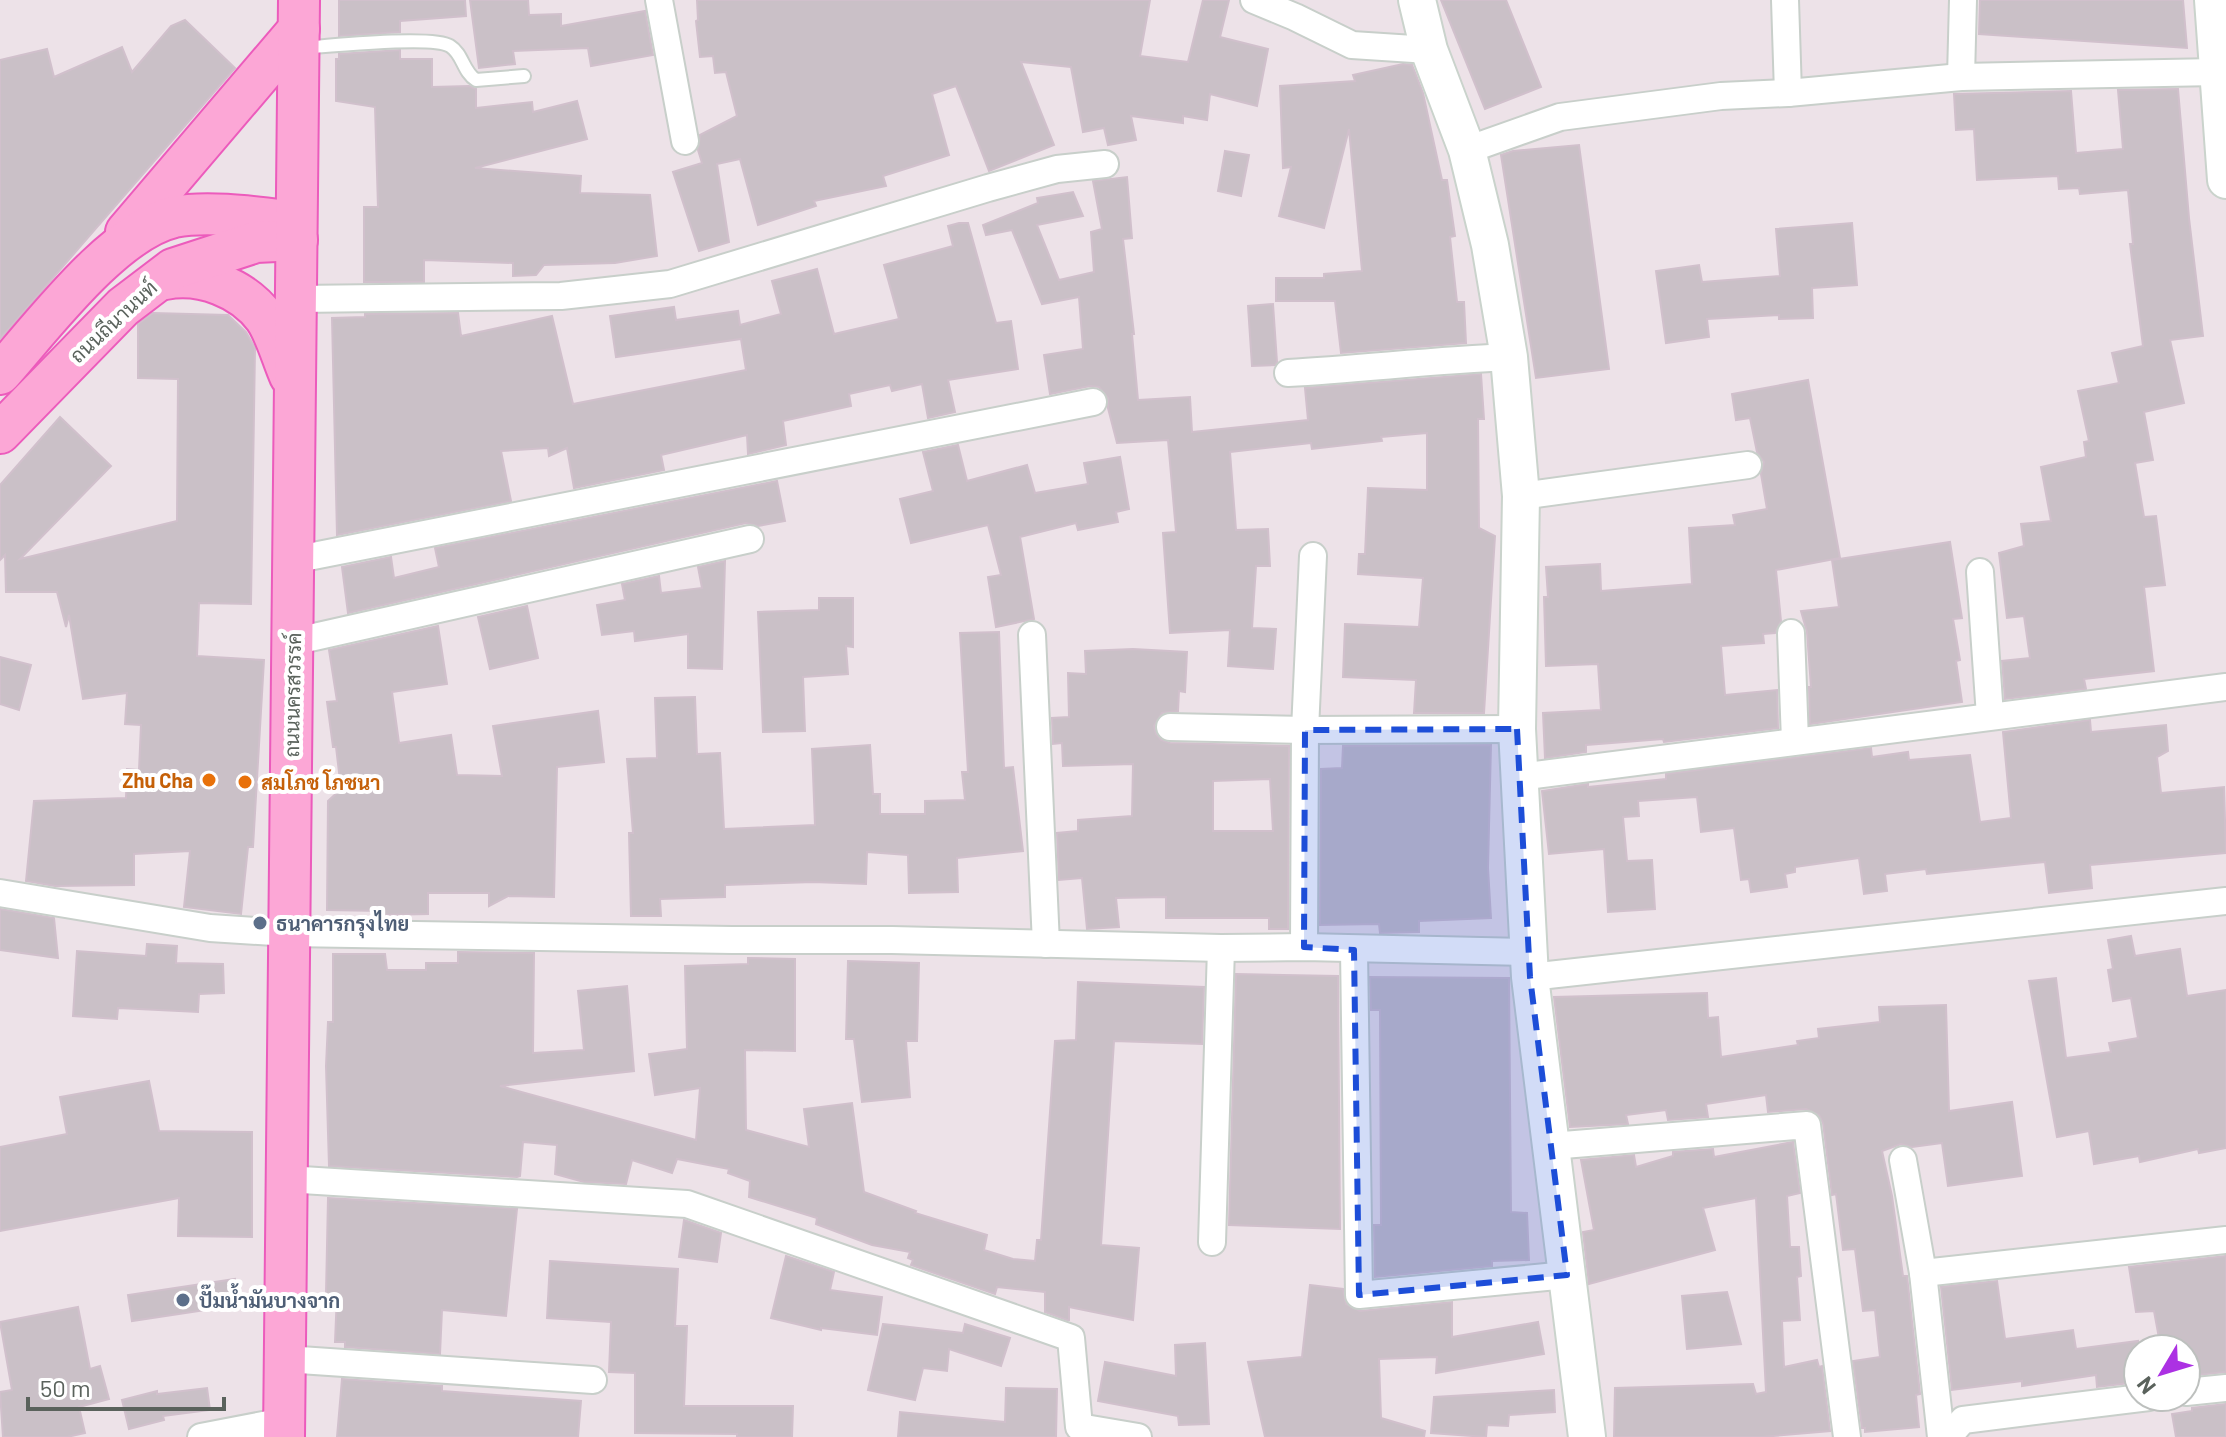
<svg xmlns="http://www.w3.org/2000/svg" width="2226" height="1437" viewBox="0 0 2226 1437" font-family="Barlow,Sarabun,sans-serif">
<rect width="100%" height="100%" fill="#ede2e8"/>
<g fill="#cac0c7" stroke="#d1c0cc" stroke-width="2" fill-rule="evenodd">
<path d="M339 0H465L466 16 400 21V32L339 36Z"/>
<path d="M470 0H528L529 15 561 14V26L645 11 653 55 591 66 588 48 513 51 515 64 479 68Z"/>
<path d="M697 0H1150L1140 56 1188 62 1203 0H1229L1220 37 1268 49 1257 106 1210 94 1207 120 1183 116V123L1131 116 1136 140 1108 145 1104 128 1083 132 1071 67 1021 62 1054 145 989 171 956 86 932 94 949 155 883 176 886 186 814 201 816 206 758 225 740 159 717 164 729 242 699 251 673 172 702 163 698 150 700 135 737 116 726 72 715 73 713 56 700 57 696 21 698 20Z"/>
<path d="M1441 0H1506L1541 87 1485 109Z"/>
<path d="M1980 0H2183L2187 48 1979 34Z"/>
<path d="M185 20 235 68 0 339V60L47 49 54 77 122 47 132 72 171 26Z"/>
<path d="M400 50V59H432V87L469 86 476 89V108L532 102 533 112 577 101 587 139 475 168 581 176 580 193 650 195 657 256 615 263 544 265 536 275 513 276V263L424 260V282H364V207H378L375 107 336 101V59H339V54Z"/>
<path d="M1403 64 1412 65 1423 93 1442 180H1447L1455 236 1450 237 1457 302H1464L1466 343 1341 353 1335 301H1276V278H1324V274L1362 271 1349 129 1324 228 1279 216 1291 167 1283 168 1280 86 1355 81 1353 75Z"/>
<path d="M2178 89 2189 218 2203 336 2170 340 2184 403 2144 412 2153 460 2135 463 2144 517 2156 516 2165 585 2144 587 2154 671 2084 679 2086 689 2005 699 2002 661 2030 658 2024 616 2007 618 1999 553 2024 546 2021 524 2051 521 2041 467 2086 457 2084 442 2089 441 2078 391 2119 383 2112 353 2143 346 2130 244H2133L2128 190 2080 194 2079 188 2059 189 2058 176 1977 180 1974 129 1956 130 1954 94 2071 91 2076 153 2123 149 2118 90Z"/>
<path d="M1579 145 1609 369 1536 378 1501 155 1513 151Z"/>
<path d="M1225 151 1249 155 1241 196 1218 191Z"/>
<path d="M1127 177 1132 238 1123 239 1134 334H1132L1138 400 1190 397 1192 432 1308 420 1305 388 1481 374 1484 419H1478L1479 528 1495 536 1484 713H1414L1416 680 1343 677 1345 624 1419 627 1423 578 1358 574 1359 554H1365L1368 488 1427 490V433L1381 437 1382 441 1312 449 1311 443 1230 452 1236 530 1268 529 1270 566H1256L1252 628 1276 629 1273 669 1228 666 1230 630 1170 633 1163 533 1176 532 1168 440 1117 443 1108 408V398L1099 387 1090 386 1050 394 1044 355 1083 349 1079 297 1042 304 1012 230 986 235 983 225 1038 203 1037 198 1073 192 1083 216 1037 225 1059 280 1094 272 1091 232 1102 229 1093 181Z"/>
<path d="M959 223H968L996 323 1011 321 1018 369 948 380 955 412 928 418 922 384 892 391 890 385 849 394 851 406 783 421 786 445 748 454 747 435 661 455 664 470 574 488 567 448 549 456 548 448 501 451 511 501 337 535 332 318 365 317V314L458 313 461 336 552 316 573 404 746 370 741 339 616 357 610 316 674 307 676 320 738 311 740 325 781 314 772 281 817 269 834 334 899 319 884 265 953 246 948 226Z"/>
<path d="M1852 223 1857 285 1812 288 1813 318 1779 319V315L1707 319 1709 337 1666 343 1656 271 1699 265 1702 282 1780 276 1776 229Z"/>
<path d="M1273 304 1277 362 1275 365 1252 366 1248 306Z"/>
<path d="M153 313 228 315 246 332 255 348 251 604 199 603 197 656 264 660 253 847H248L241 914 184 907 190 851 134 854V885L55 886 26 881 34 801 126 798 127 769 139 770 141 725 125 724 127 693 83 699 69 615 66 627 57 592H6L5 555 0 560V485L60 417 111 466 20 559 177 521 178 379 138 378V324Z"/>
<path d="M1808 380 1840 558 1776 570 1781 621 1775 633 1763 634 1764 643 1721 646 1725 695 1777 690 1778 728 1664 742 1663 739 1586 745V752L1545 758 1543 713 1601 710 1598 664 1546 666 1544 597H1548L1546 567 1600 564 1601 591 1692 584 1689 528 1735 525 1733 515 1767 509 1761 474 1764 462 1757 452 1750 418 1736 420 1732 394Z"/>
<path d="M958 445 967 481 1027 465 1035 493 1088 484 1084 463 1120 457 1129 509 1116 512 1118 522 1078 530 1076 523 1020 537 1034 619 996 627 988 577 1001 575 988 525 911 543 900 499 933 491 923 452Z"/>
<path d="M777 481 785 521 758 526 746 523 348 613 342 567 391 557 394 578 439 567 435 548Z"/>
<path d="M1950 542 1962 618 1953 619 1960 660 1956 661 1962 702 1810 724 1809 687H1811L1807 632 1801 611 1839 607 1832 560Z"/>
<path d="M725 561 722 669 688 668V634L635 641 634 631 602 635 597 605 625 600 622 584 659 576 661 593 702 588 698 567Z"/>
<path d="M819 598H853V647L846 646 848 674 803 677 805 731 763 732 758 612 819 610Z"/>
<path d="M527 606 538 658 490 669 478 617Z"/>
<path d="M438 626 447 684 392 692 399 743 451 735 457 775 502 776 493 726 598 711 604 762 557 767 554 897 508 896 489 906V893H428V914L381 915 382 911 327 910 328 801 341 789 336 747H333L327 702 337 701 329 650Z"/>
<path d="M999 632 1004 768 1013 767 1023 851 957 858 958 892 909 893 908 855 867 852 866 884 813 882 725 885V897L660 899 661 916H631L629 833H633L627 759 657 758 655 698 695 697 697 754 720 753 724 829 815 825 812 749 870 745 873 794H880V814H925V801L965 800 962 772H968L960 633Z"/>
<path d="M1133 649 1187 652 1185 692 1179 691 1178 711 1162 713 1154 726 1156 734 1161 740 1170 743 1289 746 1288 929H1269V918H1166V897L1116 898 1119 927 1087 929 1082 878 1059 880 1057 833 1078 831V820L1132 816 1133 764 1063 766 1062 743 1053 744 1052 718 1069 717 1068 673 1086 674 1085 651ZM1270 779 1273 831H1213V781Z"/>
<path d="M0 657 31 665 19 710 0 704Z"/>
<path d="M2090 720 2091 732 2166 725 2168 751 2157 757 2161 793 2224 787 2226 853 2090 865 2092 888 2049 893 2045 862 1927 874 1926 869 1885 874 1887 891 1864 894 1859 858 1795 867V872L1785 874 1787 887 1751 892 1749 879 1741 880 1734 828 1701 832 1697 797 1638 801 1639 816 1623 817 1627 861 1652 860 1655 909 1608 912 1604 849 1549 854 1542 791 1588 784V787L1666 779V774L1871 748 1872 757 1908 752 1909 760 1970 755 1980 822 2011 818 2003 732Z"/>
<path d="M1491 745 1488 868 1491 918 1419 921V932L1380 933 1379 924 1320 925 1321 769 1342 768 1343 746Z"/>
<path d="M0 909 54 918 58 958 0 950Z"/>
<path d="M2131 936 2135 956 2180 949 2187 996 2226 990V1148L2199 1153 2198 1149 2140 1162 2139 1156 2094 1164 2089 1131 2057 1137 2029 981 2056 978 2066 1058 2111 1052 2109 1043 2138 1038 2131 998 2113 1001 2108 970 2113 969 2108 940Z"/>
<path d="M147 944 177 946 176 963 223 964 224 993 199 994 198 1012 118 1008 117 1019 73 1016 77 951 146 956Z"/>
<path d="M458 952 534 953 533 1053 584 1050 578 991 627 986 634 1071 500 1086 696 1140 700 1088 655 1095 649 1054 687 1049 685 966 748 964V958L795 959V1051L745 1050 746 1130 809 1147 804 1109 852 1103 864 1192 916 1211 915 1213 987 1235 984 1250 1013 1259 1035 1261 1037 1240H1041L1055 1041 1076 1040 1078 982 1204 987 1202 1044 1114 1041 1101 1245 1139 1248 1133 1320 1069 1307V1320H1067L1045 1312V1292L997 1287 995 1294 911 1265 913 1260 908 1258 910 1252 872 1245 816 1224 817 1218 749 1197 750 1181 728 1173 729 1169 677 1159 672 1173 632 1160 626 1184 584 1182 555 1174 557 1145 523 1142 520 1176 517 1177 329 1166 326 1066 328 1022H333V954H385L387 970H426V963H458Z"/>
<path d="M848 961 919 963 917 1041H906L910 1097 862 1102 854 1039H846Z"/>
<path d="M1236 974 1338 976 1340 1229 1229 1225Z"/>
<path d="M1370 977 1509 978 1511 1212 1527 1213 1529 1260 1492 1261V1266L1375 1277 1374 1225H1381L1380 1010H1371Z"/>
<path d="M1707 993 1708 1018 1718 1017 1721 1057 1798 1045 1797 1041 1819 1038 1818 1029 1880 1022 1879 1007 1946 1005 1949 1111 2012 1102 2022 1176 1948 1186 1942 1143 1912 1147 1901 1144 1882 1151 1892 1196 1903 1276H1907L1920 1394 1916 1395 1919 1427 1865 1432V1428H1862L1853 1361 1880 1357 1875 1310 1863 1311 1855 1249 1843 1250 1836 1194 1832 1195 1823 1123 1819 1115 1806 1109 1768 1112 1766 1095 1706 1104 1708 1117 1668 1120 1666 1110 1626 1115 1628 1124 1570 1127 1554 997Z"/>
<path d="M149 1081 159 1131 252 1132V1237L178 1236 179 1198 0 1231V1147L67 1134 60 1097Z"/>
<path d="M1793 1142 1800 1193 1787 1196 1790 1247H1799L1801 1276 1797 1277 1800 1320 1782 1321 1784 1367 1817 1360 1819 1367 1822 1366 1830 1431 1762 1437H1614L1615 1388 1753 1384 1756 1394 1766 1392 1756 1198 1703 1208 1715 1250 1589 1284 1583 1232 1594 1230 1581 1160 1634 1155 1636 1167 1673 1156V1152L1713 1149 1714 1157Z"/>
<path d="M328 1198 517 1209 506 1316 442 1310 440 1354 345 1347V1342H335L337 1294H326Z"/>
<path d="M684 1220 721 1233 717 1262 679 1257Z"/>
<path d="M786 1256 834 1272 830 1290 882 1297 877 1335 821 1328V1330L771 1318Z"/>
<path d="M2226 1256V1372L2188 1376 2186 1349H2161L2154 1311 2136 1312 2129 1267Z"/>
<path d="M550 1261 678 1269 675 1326H687L684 1406H793L792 1437H737V1434L635 1433V1373L609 1372 611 1322 547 1318Z"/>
<path d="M235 1279 239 1305 132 1321 128 1295Z"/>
<path d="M1997 1281 2005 1339 2073 1330 2076 1349 2138 1341V1382L2097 1387 2096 1375 2022 1386V1381L1952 1390 1941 1287Z"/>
<path d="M1310 1285 1343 1289 1346 1304 1360 1311 1452 1302V1337L1538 1322 1544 1354 1436 1373 1437 1357 1379 1359 1381 1418 1425 1431 1424 1437H1265L1248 1362 1302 1357Z"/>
<path d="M1727 1292 1741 1344 1687 1349 1682 1296Z"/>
<path d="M78 1307 90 1369 100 1366 109 1399 79 1407 85 1433 67 1437H3L0 1392 12 1390 0 1322Z"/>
<path d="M883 1324 963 1333 965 1324 1010 1338 1001 1366 949 1349 947 1371 923 1368 915 1400 868 1390Z"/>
<path d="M1205 1343 1209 1424 1179 1425 1178 1416 1098 1401 1105 1362 1176 1376 1175 1345Z"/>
<path d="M342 1379 442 1386V1391L581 1401 578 1437H337Z"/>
<path d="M207 1388 210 1410 163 1416 164 1420 129 1429 122 1400 157 1391V1394Z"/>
<path d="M1006 1388 1057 1389 1056 1437H898L900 1412 1005 1422Z"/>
<path d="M1554 1390 1555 1412 1509 1415 1508 1426 1487 1425 1486 1437 1431 1433 1434 1397Z"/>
<path d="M2226 1404V1437H2176L2172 1414 2192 1411V1408Z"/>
</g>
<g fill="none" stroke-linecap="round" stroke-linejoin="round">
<g stroke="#c8cfca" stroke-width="16">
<path id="lane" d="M302 48C328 46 433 35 450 46 463 54 463 72 476 80L524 76"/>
</g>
<g stroke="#c8cfca" stroke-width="30">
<g id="street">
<path d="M659 0 685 141"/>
<path d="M1254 0 1295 17 1352 45 1429 50"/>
<path d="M1785 0 1788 93"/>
<path d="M1961 77 1963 0"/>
<path d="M1467 150 1560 117 1721 96 1788 93 1961 77 2217 72"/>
<path d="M296 299 561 296 670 284 988 188 1057 169 1105 164"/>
<path d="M1288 373C1362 369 1435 360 1509 357"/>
<path d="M1521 496 1748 465"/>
<path d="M293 560 1093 402"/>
<path d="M1980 572 1990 716"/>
<path d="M1791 633 1795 741"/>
<path d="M1032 635 1046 944"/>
<path d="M292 642 750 539"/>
<path d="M1170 727 1305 730 1517 729"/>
<path d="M1519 777 2226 687"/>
<path d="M0 893 210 928 289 933 732 940H892L1221 948 1304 947 1528 952"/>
<path d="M1304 947 1305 730 1313 556"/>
<path d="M1354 950 1359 1295 1567 1275"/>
<path d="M1530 977 2226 901"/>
<path d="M1551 1146 1807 1125 1847 1437"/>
<path d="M1903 1160 1923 1273 1941 1437"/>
<path d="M286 1179 687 1204 1071 1338 1079 1427 1138 1437"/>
<path d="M1212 1242 1221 948"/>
<path d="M1923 1273 2226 1240"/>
<path d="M285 1359 593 1380"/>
<path d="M2186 1392 2226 1388"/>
<path d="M201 1437 284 1421"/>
<path d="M1948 1437 1963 1420 2149 1397"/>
</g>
</g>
<g stroke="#cad3cc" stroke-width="40">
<g id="secondary">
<path d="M1417 0 1429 50 1467 150 1490 245 1509 357 1521 496 1517 729 1530 977 1587 1437"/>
<path d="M2213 0 2226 180"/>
</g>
</g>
<g stroke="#ec5bbc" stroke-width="44">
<g id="primary">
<path d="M126 232 299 29"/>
<path d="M165 279C201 272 243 288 265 318 276 334 282 358 290 376"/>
<path d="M0 374C42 327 113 231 174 217 209 210 261 218 296 222"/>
<path d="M0 433 123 307 173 269 256 242 297 240"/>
<path d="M284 1437 299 0"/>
</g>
</g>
<use href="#lane" stroke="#fff" stroke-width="12"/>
<use href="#street" stroke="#fff" stroke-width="26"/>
<use href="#secondary" stroke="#fff" stroke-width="36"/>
<use href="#primary" stroke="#fca7d6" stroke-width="40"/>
</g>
<path fill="#1d4ed8" fill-opacity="0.2" stroke="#1d4ed8" stroke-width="6" stroke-dasharray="16 10" stroke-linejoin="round" d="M1517 729 1530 977 1567 1275 1359 1295 1354 950 1304 947 1305 730Z"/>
<g fill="#e8710a" stroke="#fff" stroke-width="3">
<circle cx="209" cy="780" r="8"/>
<circle cx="245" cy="782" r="8"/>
</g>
<g fill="#5c6f8a" stroke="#fff" stroke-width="3">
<circle cx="260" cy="923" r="8"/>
<circle cx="183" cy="1300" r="8"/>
</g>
<g text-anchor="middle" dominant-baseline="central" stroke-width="8" stroke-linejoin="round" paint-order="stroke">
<g font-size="20" fill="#5a625c" stroke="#fff">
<text transform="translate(113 321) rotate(-43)">ถนนถีนานนท์</text>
<text transform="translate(292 695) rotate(-89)">ถนนนครสวรรค์</text>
</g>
<g font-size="20" font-weight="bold" fill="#c56008" stroke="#fff" text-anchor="end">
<text x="193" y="780">Zhu Cha</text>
<text x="261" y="782" text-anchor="start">สมโภช โภชนา</text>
</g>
<g font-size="20" font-weight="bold" fill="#4e5e75" stroke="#fff" text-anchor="start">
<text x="276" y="923">ธนาคารกรุงไทย</text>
<text x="199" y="1300">ปั๊มน้ำมันบางจาก</text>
</g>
</g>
<g transform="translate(2162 1373) rotate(232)"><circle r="38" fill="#ffffff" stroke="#bdc0be" stroke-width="2"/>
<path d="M0-6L14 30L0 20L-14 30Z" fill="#ac31e3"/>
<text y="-12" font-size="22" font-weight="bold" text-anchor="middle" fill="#5a625c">N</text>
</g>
<path d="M28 1397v12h196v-12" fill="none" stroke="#5a625c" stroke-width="4"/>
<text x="40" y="1397" font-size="24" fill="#5a625c" stroke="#ffffff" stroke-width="6" paint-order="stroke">50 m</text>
</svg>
